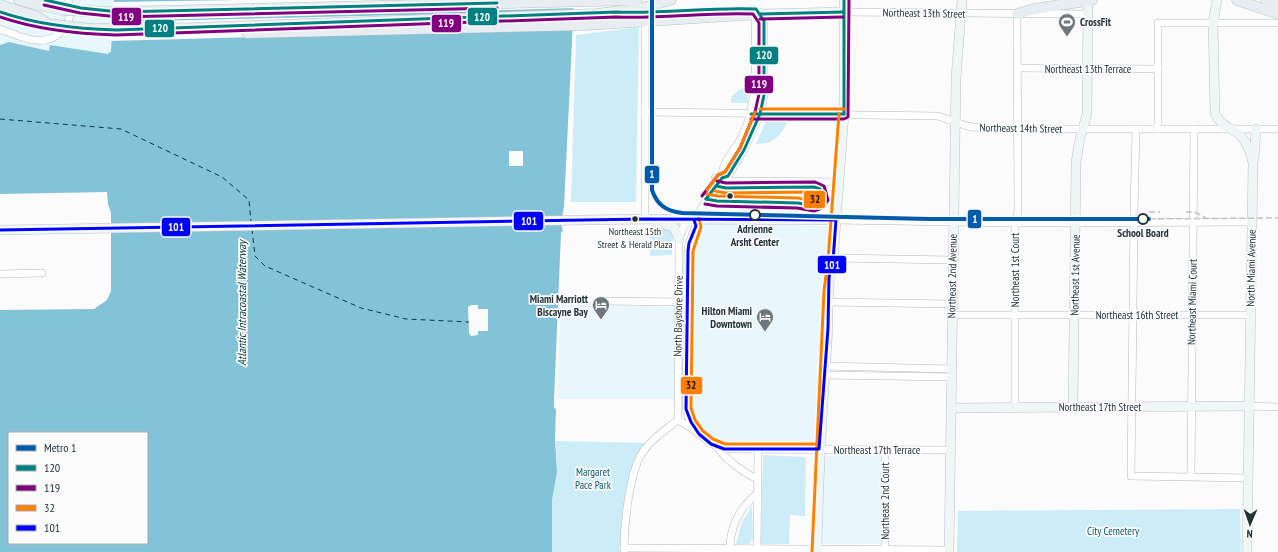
<svg xmlns="http://www.w3.org/2000/svg" width="1278" height="552" viewBox="0 0 1278 552" font-family="'PT Sans Narrow',sans-serif">
<rect width="100%" height="100%" fill="#fbfbfb"/>
<g fill="#e7f7fd">
<path d="M0 0H114L111 51 108 55 50 45 49 51 9 42 0 45Z"/>
<path d="M701 223 829 226 815 447 719 445 695 427 690 416V399H557L561 303 690 308 692 245Z"/>
<path d="M823 456H882L881 544H820Z"/>
</g>
<g fill="#ccedf8">
<path d="M639 27 636 202H571L576 35Z"/>
<path d="M749 85 748 103H731V97L738 91Z"/>
<path d="M766 121H788C781 136 773 144 756 144Z"/>
<path d="M668 229 673 235 672 255 650 256V230Z"/>
<path d="M556 441 646 443 633 462 622 514 620 552H552V500L557 472Z"/>
<path d="M763 455 806 457 805 516 790 515 789 544H761Z"/>
<path d="M752 506 753 539 749 544H736L742 522Z"/>
<path d="M1240 509 1241 552H957L958 511Z"/>
</g>
<path fill="#83c3d7" fill-rule="evenodd" d="M114 0H574L564 206 561 224 563 231 561 232 554 401V408L556 409 555 439 557 472 552 500V552H0V310L94 309 107 300 111 291V213L108 204 107 192 0 194V45L9 42 49 51 50 45 108 54 111 51ZM9 433H147V543H9Z"/>
<g fill="#fbfbfb">
<path d="M237 0H576V8L111 21 112 2Z"/>
<path d="M576 11 574 28 110 41 111 22Z"/>
<rect x="509" y="151" width="14" height="15"/>
<path d="M471 305H478V309H488V331H478V335L471 336 469 333 468 307Z"/>
</g>
<g fill="none" stroke-linecap="round" stroke-linejoin="round">
<g stroke="#0e3945" stroke-width="1" stroke-dasharray="5 4" stroke-linecap="butt">
<path d="M0 119 121 129 222 177 249 200 251 222"/>
<path d="M252 229 255 256 265 266 361 308 406 319 469 322"/>
</g>
<g stroke="#b4bbbd" stroke-width="8">
<g id="minor">
<path d="M843 12 1088 14"/>
<path d="M0 29C22 37 48 51 65 27 71 19 71 9 68 0"/>
<path d="M1017 68 1158 69"/>
<path d="M645 112 938 116 967 126 986 129H1278"/>
<path d="M1158 129V23H1278"/>
<path d="M715 178 731 181 839 182"/>
<path d="M722 178C721 162 736 149 743 135 759 99 755 59 755 20L760 14 764 21V95L760 114 744 150 728 176 722 178 716 186 694 220 684 225 679 239 678 420 693 429 712 444 724 449 950 450"/>
<path d="M1134 212 1136 129"/>
<path d="M645 219V25"/>
<path d="M1134 219 1131 476 1248 478"/>
<path d="M836 220 1015 223 1252 222"/>
<path d="M833 258 952 260"/>
<path d="M0 274 42 273"/>
<path d="M601 301 682 302"/>
<path d="M829 302 951 304"/>
<path d="M951 315H1250"/>
<path d="M825 366 951 369"/>
<path d="M824 375 951 377"/>
<path d="M1250 406 1278 407"/>
<path d="M1015 407V223L1018 211 1017 14"/>
<path d="M693 429 686 409 688 251 689 243 696 226 694 220"/>
<path d="M718 448C725 459 745 474 758 479"/>
<path d="M1191 476 1194 129"/>
<path d="M624 548 949 550"/>
<path d="M624 551C624 526 629 468 645 449 654 437 667 429 678 420"/>
<path d="M730 552C729 528 740 507 758 493"/>
<path d="M757 552 758 449"/>
<path d="M885 552V450"/>
</g>
</g>
<g stroke="#bbc4c7" stroke-width="10">
<g id="major">
<path d="M1217 0 1213 23 1215 113C1219 125 1232 128 1241 136 1248 144 1251 153 1253 163L1247 552"/>
<path d="M760 14 843 12"/>
<path d="M1254 159 1256 129"/>
<path d="M658 223 674 227 679 239"/>
<path d="M0 230 645 219 836 220"/>
<path d="M1073 407 1076 163 1079 143 1087 114 1088 0"/>
<path d="M951 408 1250 406"/>
<path d="M817 552C818 482 822 413 827 343 829 316 826 287 833 261L844 114V0"/>
<path d="M949 552 956 78 962 0"/>
</g>
</g>
<g stroke="#bbc4c7" stroke-width="11">
<g id="highway">
<path d="M19 0 31 3"/>
<path d="M1237 0 1278 14"/>
<path d="M1266 0 1278 4"/>
<path d="M0 5 38 17 48 24"/>
<path d="M0 12 29 22"/>
<path d="M110 12 637 0"/>
<path d="M1017 14 1034 9 1092 0"/>
<path d="M91 29 192 28 596 14 639 9 671 0"/>
<path d="M247 33 586 25 760 14"/>
</g>
</g>
<use href="#minor" stroke="#fefefe" stroke-width="7"/>
<use href="#major" stroke="#f0f5f6" stroke-width="9"/>
<use href="#highway" stroke="#e7edf0" stroke-width="10"/>
<g stroke="#c2c4c4" stroke-width="1.5" stroke-dasharray="6 3" stroke-linecap="butt">
<path d="M1149 212H1160"/>
<path d="M1186 212H1195L1206 218"/>
<path d="M1149 219 1278 218"/>
</g>
<g stroke="#bbc4c7" stroke-width="11" stroke-linecap="butt">
<g id="highway-bridge">
<path d="M31 3 62 10 110 12"/>
<path d="M48 24 91 29"/>
</g>
</g>
<use href="#highway-bridge" stroke="#e7edf0" stroke-width="10"/>
<g stroke="#fbfbfb" stroke-width="6">
<g id="bus-1">
<path d="M45 0 81 8 119 12 497 3"/>
<path d="M844 0V114"/>
<path d="M0 12C38 25 76 29 116 30L616 12C663 14 709 7 756 9L764 21V95L760 114 744 150 728 176 722 178 706 199"/>
<path d="M760 14 843 12"/>
<path d="M751 114H844"/>
<path d="M706 199 717 201 798 203 814 206 819 204 823 199 820 189 814 187 726 188 716 186"/>
</g>
</g>
<g stroke="#fbfbfb" stroke-width="6">
<g id="bus-2">
<path d="M44 5 80 13 119 17 497 8"/>
<path d="M0 17C38 30 76 34 116 35L616 17C662 19 707 12 753 14L759 23V94L755 112 740 148 725 172 718 175 702 196"/>
<path d="M760 19 843 17"/>
<path d="M751 119H844L848 117 849 0"/>
<path d="M705 204 717 206 797 208 814 211 822 208 828 200 824 186 815 182 726 183 717 181"/>
</g>
</g>
<g stroke="#fbfbfb" stroke-width="6">
<g id="bus-3">
<path d="M760 109H844"/>
<path d="M707 190 718 175 725 172 740 148 755 112"/>
<path d="M707 194 718 196 798 198 813 201 817 198 816 193 813 192 726 193 715 191"/>
<path d="M699 218 701 227 693 251 691 408 695 420 703 431 713 439 725 444H819"/>
<path d="M812 552 824 291 828 260 839 114"/>
</g>
</g>
<g stroke="#fbfbfb" stroke-width="6">
<path id="bus-4" d="M0 230 645 219 836 220 833 261 829 277 828 328 819 449H724L711 444 699 434 691 422 686 409 688 251 689 243 696 226 694 220"/>
</g>
<use href="#bus-1" stroke="#008080" stroke-width="3"/>
<use href="#bus-2" stroke="#800080" stroke-width="3"/>
<use href="#bus-3" stroke="#ff8000" stroke-width="3"/>
<use href="#bus-4" stroke="#00f" stroke-width="3"/>
<g stroke="#fbfbfb" stroke-width="7">
<path id="metro-1" d="M652 0V190C657 205 666 211 682 213L929 219H1149"/>
</g>
<use href="#metro-1" stroke="#005cab" stroke-width="4"/>
</g>
<defs>
<g id="stadium-pin" transform="scale(0.9)"><path d="M0 17L-7.5 6A9.5 9.5 0 1 1 7.5 6Z" fill="#6e787c" stroke="#fbfbfb"/><path d="M0-5a6.5 5 0 1 0 0 10a6.5 5 0 1 0 0-10ZM-3.5-1.8h7v3.6h-7Z" fill="#fff"/></g>
<g id="hotel-pin" transform="scale(0.9)"><path d="M0 17L-7.5 6A9.5 9.5 0 1 1 7.5 6Z" fill="#6e787c" stroke="#fbfbfb"/><path d="M-6-4.5h1.5V1H6V5H4.5V3h-9V5H-6ZM-4 0a1.8 1.8 0 1 1 3.6 0ZM.5 0V-2.5h3Q6-2.5 6 0Z" fill="#fff"/></g>
</defs>
<g fill-rule="evenodd">
<use href="#stadium-pin" x="1067" y="22"/>
<use href="#hotel-pin" x="601" y="305"/>
<use href="#hotel-pin" x="765" y="317"/>
</g>
<g fill="#223238" stroke="#fbfbfb" stroke-width="1.5">
<circle cx="730" cy="196" r="3.5"/>
<circle cx="635" cy="219" r="3.5"/>
</g>
<g fill="#fbfbfb" stroke="#223238" stroke-width="2">
<circle cx="755" cy="215" r="5"/>
<circle cx="1143" cy="219" r="5"/>
</g>
<g text-anchor="middle" dominant-baseline="central" stroke-width="3.5" stroke-linejoin="round" paint-order="stroke">
<g font-size="10" fill="#223238" stroke="#fbfbfb">
<text x="635" y="231">Northeast 15th<tspan x="635" dy="13">Street &amp; Herald Plaza</tspan></text>
</g>
<g font-size="11" fill="#223238" stroke="#fbfbfb">
<text transform="translate(924 13) rotate(1)">Northeast 13th Street</text>
<text x="1088" y="69">Northeast 13th Terrace</text>
<text transform="translate(1021 128) rotate(1)">Northeast 14th Street</text>
<text transform="translate(1251 268) rotate(-89)">North Miami Avenue</text>
<text transform="translate(1015 270) rotate(-90)">Northeast 1st Court</text>
<text transform="translate(1075 275) rotate(-89)">Northeast 1st Avenue</text>
<text transform="translate(952 276) rotate(-89)">Northeast 2nd Avenue</text>
<text transform="translate(1192 302) rotate(-89)">Northeast Miami Court</text>
<text x="1137" y="315">Northeast 16th Street</text>
<text transform="translate(678 316) rotate(-89)">North Bayshore Drive</text>
<text x="1100" y="407">Northeast 17th Street</text>
<text x="877" y="450">Northeast 17th Terrace</text>
<text transform="translate(885 501) rotate(-90)">Northeast 2nd Court</text>
</g>
<g font-size="11" font-weight="bold" fill="#223238" stroke="#fbfbfb" text-anchor="end">
<text x="1080" y="22" text-anchor="start">CrossFit</text>
<text x="588" y="299">Miami Marriott<tspan x="588" dy="13">Biscayne Bay</tspan></text>
<text x="752" y="311">Hilton Miami<tspan x="752" dy="13">Downtown</tspan></text>
</g>
<g font-size="11" font-weight="bold" fill="#223238" stroke="#fbfbfb">
<text x="755" y="229">Adrienne<tspan x="755" dy="13">Arsht Center</tspan></text>
<text x="1143" y="233">School Board</text>
</g>
<g font-size="11" fill="#0b586d" stroke="#fbfbfb">
<text x="593" y="472">Margaret<tspan x="593" dy="13">Pace Park</tspan></text>
<text x="1113" y="531">City Cemetery</text>
</g>
<g font-size="12" font-style="italic" fill="#0e3945" stroke="#fbfbfb">
<text transform="translate(241 303) rotate(-90)">Atlantic Intracoastal Waterway</text>
</g>
</g>
<g stroke="#fbfbfb" stroke-width="1.5">
<rect x="467" y="7" width="31" height="19" rx="4" fill="#008080"/>
<rect x="111" y="7" width="31" height="19" rx="4" fill="#800080"/>
<rect x="431" y="14" width="31" height="19" rx="4" fill="#800080"/>
<rect x="144" y="19" width="31" height="19" rx="4" fill="#008080"/>
<rect x="749" y="46" width="30" height="19" rx="4" fill="#008080"/>
<rect x="744" y="75" width="30" height="19" rx="4" fill="#800080"/>
<rect x="644" y="165" width="16" height="19" rx="4" fill="#005cab"/>
<rect x="803" y="190" width="23" height="19" rx="4" fill="#ff8000"/>
<rect x="967" y="209" width="15" height="20" rx="4" fill="#005cab"/>
<rect x="513" y="211" width="31" height="20" rx="4" fill="#00f"/>
<rect x="161" y="217" width="30" height="20" rx="4" fill="#00f"/>
<rect x="817" y="255" width="30" height="19" rx="4" fill="#00f"/>
<rect x="680" y="376" width="23" height="19" rx="4" fill="#ff8000"/>
</g>
<g font-size="11" text-anchor="middle" font-weight="bold" fill="#fff">
<text x="482" y="21">120</text>
<text x="126" y="21">119</text>
<text x="446" y="27">119</text>
<text x="160" y="32">120</text>
<text x="764" y="59">120</text>
<text x="759" y="88">119</text>
<text x="652" y="178">1</text>
<text x="975" y="223">1</text>
<text x="529" y="225">101</text>
<text x="176" y="231">101</text>
<text x="832" y="269">101</text>
</g>
<g font-size="11" text-anchor="middle" font-weight="bold" fill="#111">
<text x="815" y="203">32</text>
<text x="691" y="389">32</text>
</g>
<rect x="8" y="432" width="140" height="112" fill="#fbfbfb" stroke="#a4abad"/>
<rect x="16" y="445" width="20" height="6" fill="#005cab" stroke="#a4abad"/>
<text x="44" y="452" font-size="12" fill="#223238">Metro 1</text>
<rect x="16" y="465" width="20" height="6" fill="#008080" stroke="#a4abad"/>
<text x="44" y="472" font-size="12" fill="#223238">120</text>
<rect x="16" y="485" width="20" height="6" fill="#800080" stroke="#a4abad"/>
<text x="44" y="492" font-size="12" fill="#223238">119</text>
<rect x="16" y="505" width="20" height="6" fill="#ff8000" stroke="#a4abad"/>
<text x="44" y="512" font-size="12" fill="#223238">32</text>
<rect x="16" y="525" width="20" height="6" fill="#0000ff" stroke="#a4abad"/>
<text x="44" y="532" font-size="12" fill="#223238">101</text>
<g transform="translate(1250 524) rotate(182)" stroke="#fbfbfb" stroke-width="3" paint-order="stroke">
<path d="M0-3L7 15L0 10L-7 15Z" fill="#223238"/>
<text y="-6" font-size="11" font-weight="bold" text-anchor="middle" fill="#223238">N</text>
</g>
</svg>
